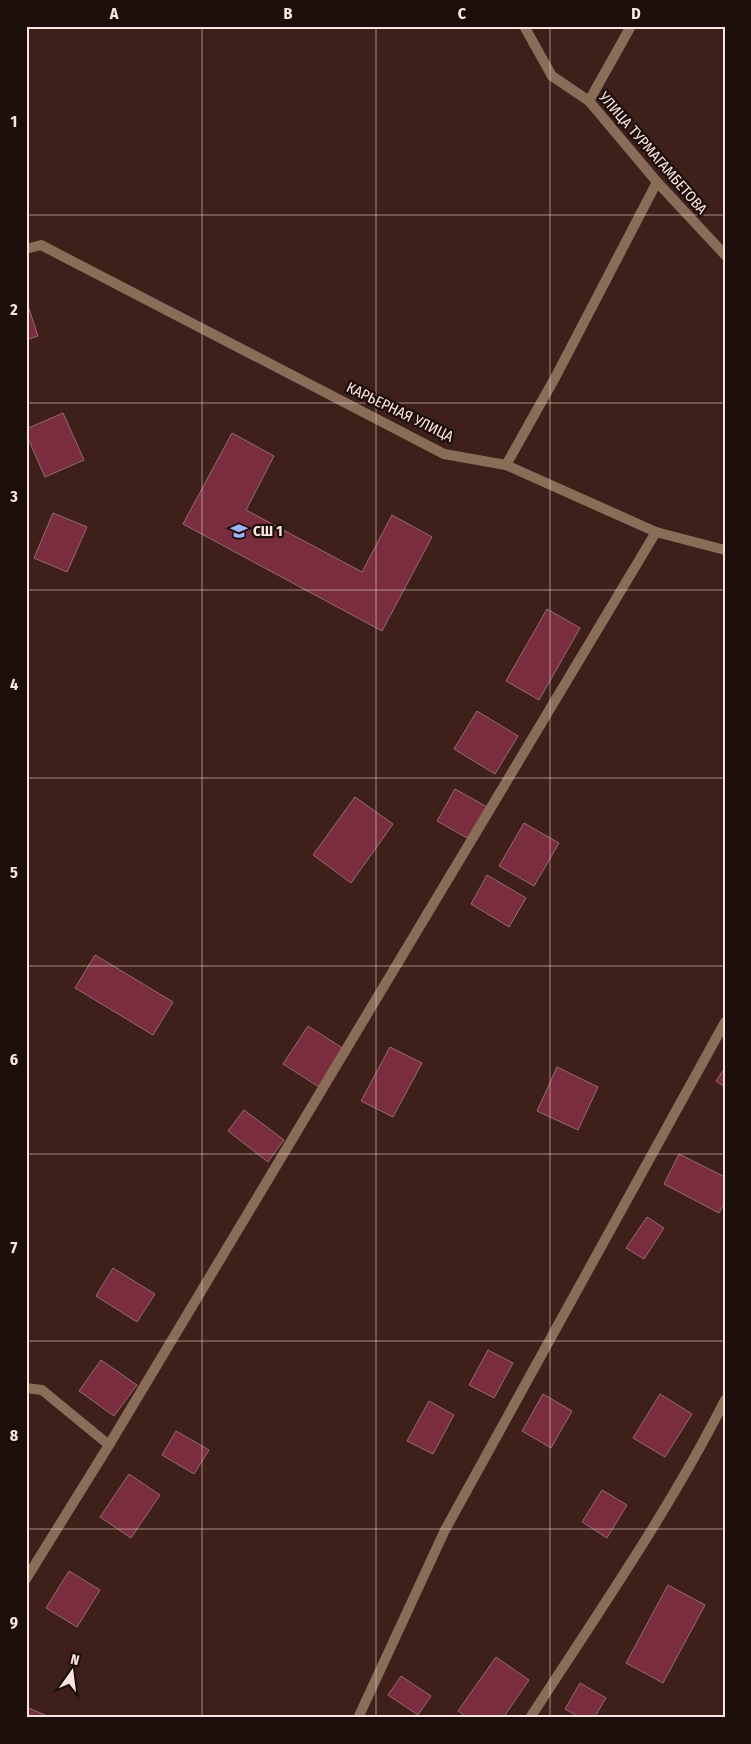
<svg xmlns="http://www.w3.org/2000/svg" width="751" height="1744" viewBox="0 0 751 1744" font-family="'Fira Sans Condensed',sans-serif">
<rect width="100%" height="100%" fill="#3e1f19"/>
<g fill="#792d3f" stroke="#926d73">
<path d="M26 300 38 336 26 340Z"/>
<path d="M63 413 84 460 45 477 26 434V429Z"/>
<path d="M232 433 274 456 246 510 362 572 392 515 432 537 382 631 183 524Z"/>
<path d="M53 513 87 527 67 572 34 558Z"/>
<path d="M547 609 580 628 539 700 506 681Z"/>
<path d="M477 711 518 736 495 774 454 749Z"/>
<path d="M455 789 487 807 469 839 437 821Z"/>
<path d="M355 797 393 824 351 883 313 855Z"/>
<path d="M524 823 559 843 534 886 499 866Z"/>
<path d="M487 875 526 898 509 927 471 904Z"/>
<path d="M95 955 173 1002 153 1035 75 988Z"/>
<path d="M308 1026 344 1049 319 1087 283 1064Z"/>
<path d="M390 1047 422 1063 393 1117 361 1101Z"/>
<path d="M557 1067 598 1087 578 1130 537 1111Z"/>
<path d="M725 1068V1087L716 1081Z"/>
<path d="M244 1110 284 1140 268 1162 228 1131Z"/>
<path d="M679 1154 725 1177V1202L719 1213 664 1184Z"/>
<path d="M647 1217 664 1228 644 1259 626 1248Z"/>
<path d="M113 1268 155 1294 137 1322 96 1296Z"/>
<path d="M488 1350 513 1363 494 1398 469 1385Z"/>
<path d="M101 1360 137 1385 114 1416 79 1391Z"/>
<path d="M543 1394 572 1411 551 1448 522 1431Z"/>
<path d="M660 1394 692 1414 665 1457 633 1438Z"/>
<path d="M429 1401 454 1415 433 1454 407 1441Z"/>
<path d="M176 1431 209 1450 194 1474 162 1455Z"/>
<path d="M129 1474 160 1495 131 1538 100 1517Z"/>
<path d="M602 1490 627 1505 607 1538 582 1522Z"/>
<path d="M69 1571 100 1590 77 1627 46 1608Z"/>
<path d="M668 1585 705 1605 663 1683 626 1663Z"/>
<path d="M496 1657 529 1680 503 1718H468L458 1711Z"/>
<path d="M401 1676 431 1696 418 1715 388 1695Z"/>
<path d="M580 1683 606 1698 594 1718H581L565 1709Z"/>
<path d="M26 1707 45 1715 44 1718H26Z"/>
</g>
<g fill="none" stroke-linecap="round" stroke-linejoin="round">
<g stroke="#8a6d58" stroke-width="10">
<path d="M26 1388 42 1390 109 1445"/>
<path d="M26 1579 109 1445 656 532"/>
<path d="M358 1718 445 1530 725 1022"/>
<path d="M530 1718C597 1614 669 1511 725 1400"/>
</g>
<g stroke="#8a6d58" stroke-width="10">
<path d="M524 26 552 76 589 101 657 182 725 255"/>
<path d="M589 101 631 26"/>
<path d="M26 249 41 245 444 454 506 465 556 376 657 182"/>
<path d="M506 465 656 532 725 550"/>
</g>
</g>
<path fill="none" stroke="#fae5e0" stroke-width="1" stroke-opacity="0.55" d="M202 26V1718M376 26V1718M550 26V1718M26 215H725M26 403H725M26 590H725M26 778H725M26 966H725M26 1154H725M26 1341H725M26 1529H725"/>
<defs>
<g id="school-bare" transform="scale(1.35)"><path d="M0-5L7-2L0 1L-7-2ZM-4 1L0 2.5L4 1V4Q0 6-4 4Z" fill="#9eb4fd" stroke="#1b0e0b" stroke-width="2.5" paint-order="stroke"/></g>
</defs>
<g fill-rule="evenodd">
<use href="#school-bare" x="239" y="531"/>
</g>
<g text-anchor="middle" dominant-baseline="central" stroke-width="4.5" stroke-linejoin="round" paint-order="stroke">
<g font-size="15" fill="#fae5e0" stroke="#1b0e0b">
<text transform="translate(653 153) rotate(49)">УЛИЦА ТУРМАГАМБЕТОВА</text>
<text transform="translate(400 412) rotate(26)">КАРЬЕРНАЯ УЛИЦА</text>
</g>
<g font-size="15" font-weight="bold" fill="#fae5e0" stroke="#1b0e0b" text-anchor="start">
<text x="253" y="531">СШ 1</text>
</g>
</g>
<rect width="751" height="1744" fill="none" stroke="#1b0e0b" stroke-width="55"/>
<g transform="translate(72 1672) rotate(14)" stroke="#1b0e0b" stroke-width="4" paint-order="stroke">
<path d="M0-4L9 19L0 12L-9 19Z" fill="#fae5e0"/>
<text y="-8" font-size="14" font-weight="bold" text-anchor="middle" fill="#fae5e0">N</text>
</g>
<rect x="28" y="28" width="696" height="1688" fill="none" stroke="#fae5e0" stroke-width="2"/>
<g font-size="16" text-anchor="middle" font-weight="bold" fill="#fae5e0">
<text x="114" y="19">A</text>
<text x="288" y="19">B</text>
<text x="462" y="19">C</text>
<text x="636" y="19">D</text>
<text x="14" y="127">1</text>
<text x="14" y="315">2</text>
<text x="14" y="502">3</text>
<text x="14" y="690">4</text>
<text x="14" y="878">5</text>
<text x="14" y="1065">6</text>
<text x="14" y="1253">7</text>
<text x="14" y="1441">8</text>
<text x="14" y="1628">9</text>
</g>
</svg>
